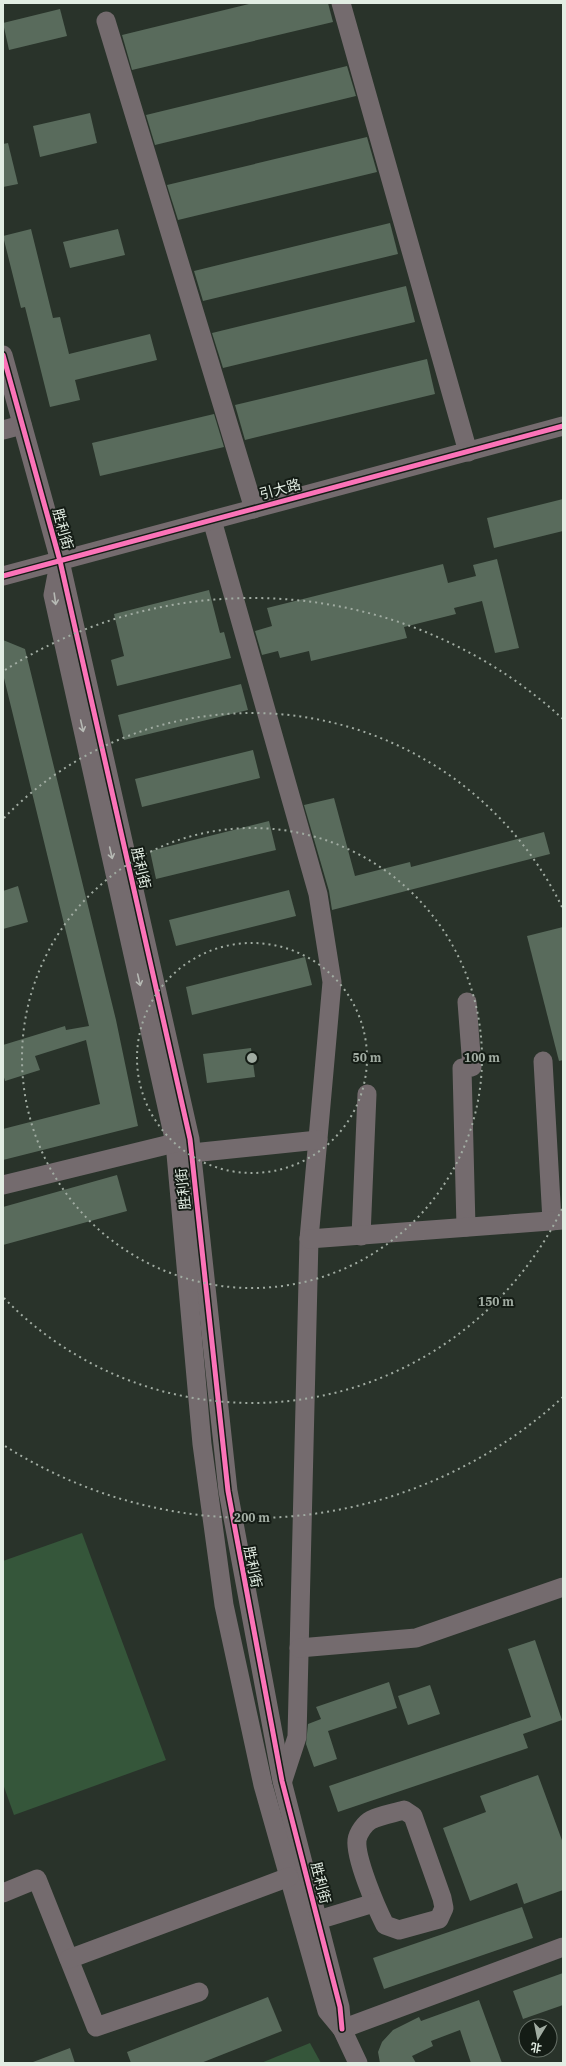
<svg xmlns="http://www.w3.org/2000/svg" width="566" height="2066" viewBox="0 0 566 2066" font-family="'IBM Plex Serif','Noto Sans SC',serif">
<rect width="100%" height="100%" fill="#29332a"/>
<g fill="#35563a">
<path d="M82 1533 166 1760 14 1815 3 1784V1561Z"/>
<path d="M310 2043 321 2063H261Z"/>
</g>
<g fill="#596b5c">
<path d="M253 3H328L333 22 132 70 122 35Z"/>
<path d="M60 9 67 36 9 50 3 23Z"/>
<path d="M347 66 356 96 155 145 146 115Z"/>
<path d="M90 113 97 143 40 157 33 126Z"/>
<path d="M367 137 377 172 178 220 167 185Z"/>
<path d="M8 143 18 184 3 187V144Z"/>
<path d="M390 223 398 254 203 301 194 271Z"/>
<path d="M31 229 53 318 60 317 69 354 150 334 157 360 75 380 80 400 50 407 25 307 21 308 3 236Z"/>
<path d="M118 229 125 255 70 268 63 242Z"/>
<path d="M406 286 415 322 223 368 212 333Z"/>
<path d="M427 359 435 394 245 440 235 405Z"/>
<path d="M214 414 224 447 100 476 92 443Z"/>
<path d="M563 499V531L494 548 487 518Z"/>
<path d="M497 559 519 648 495 653 482 601 454 608 456 614 404 627 407 638 311 661 309 651 280 658 278 651 262 655 255 631 272 626 267 608 443 564 448 583 476 576 473 565Z"/>
<path d="M209 590 220 633 224 632 231 658 117 686 111 660 124 656 114 614Z"/>
<path d="M3 640 25 649 116 1020 138 1126 3 1160V1129L100 1104 86 1040 35 1056 40 1070 5 1081 3 1074V1045L65 1026 66 1030 89 1026 3 674Z"/>
<path d="M241 684 248 710 124 740 118 715Z"/>
<path d="M253 750 260 778 142 807 135 779Z"/>
<path d="M334 798 355 876 410 862 411 867 544 832 550 854 332 910 329 891 304 805Z"/>
<path d="M269 821 276 850 156 879 150 851Z"/>
<path d="M18 886 28 922 3 929V891Z"/>
<path d="M289 890 296 916 176 946 169 920Z"/>
<path d="M563 927V1060L559 1061 527 936Z"/>
<path d="M305 957 312 985 192 1015 186 987Z"/>
<path d="M251 1048 255 1077 207 1083 203 1054Z"/>
<path d="M117 1175 127 1211 3 1245V1207Z"/>
<path d="M535 1640 562 1720 523 1734 528 1748 338 1812 329 1786 531 1717 508 1649Z"/>
<path d="M389 1682 397 1708 328 1731 337 1759 314 1767 306 1744 308 1724 321 1719 316 1707Z"/>
<path d="M430 1685 440 1714 408 1725 398 1696Z"/>
<path d="M538 1775 563 1843V1890L524 1904 517 1883 470 1901 443 1828 486 1812 480 1796Z"/>
<path d="M522 1907 533 1938 384 1989 373 1958Z"/>
<path d="M563 1973V2005L523 2019 513 1991Z"/>
<path d="M268 1997 282 2031 201 2063H131L127 2052Z"/>
<path d="M479 2000 502 2063H471L460 2030 431 2041 433 2046 412 2056 416 2063H380L378 2052 382 2042 393 2030 419 2017 421 2021Z"/>
<path d="M70 2048 75 2063H33V2062Z"/>
</g>
<g fill="none" stroke-linecap="round" stroke-linejoin="round">
<g stroke="#746b6e" stroke-width="19">
<path d="M341 3 468 452"/>
<path d="M106 21 254 509"/>
<path d="M3 355 60 561 190 1139 228 1491 282 1781 340 2007 342 2029"/>
<path d="M3 430 22 425"/>
<path d="M212 520 318 894 332 982 309 1239 297 1737 283 1780"/>
<path d="M58 569 53 595 175 1143 202 1444 224 1605 263 1785 327 2011 342 2029 358 2063"/>
<path d="M3 576 563 426"/>
<path d="M543 1061 552 1221"/>
<path d="M192 1153 318 1140"/>
<path d="M3 1185 187 1140"/>
<path d="M466 1227 462 1068 472 1067 467 1002"/>
<path d="M361 1236 367 1094"/>
<path d="M309 1239 563 1220"/>
<path d="M299 1648 416 1638 563 1587"/>
<path d="M404 1810 413 1816 442 1898 444 1908 439 1919 399 1930 385 1925C376 1907 355 1858 357 1840 358 1833 365 1823 371 1820 381 1815 394 1813 404 1810Z"/>
<path d="M3 1893 37 1879 96 2027 199 1992"/>
<path d="M318 1920 374 1903"/>
<path d="M69 1959 289 1877"/>
<path d="M342 2029 563 1947"/>
</g>
<g stroke="#141c15" stroke-width="8">
<g id="cycleway">
<path d="M3 355 60 561 190 1139 228 1491 282 1781 340 2007 342 2029"/>
<path d="M3 576 563 426"/>
</g>
</g>
<use href="#cycleway" stroke="#fb73b8" stroke-width="5"/>
</g>
<defs><path id="oneway-shaft" d="M-6 0H5M1.5-3L5.5 0L1.5 3" fill="none" stroke-width="1.6" stroke-linecap="round" stroke-linejoin="round"/></defs>
<g stroke="#b6b9b4">
<use href="#oneway-shaft" transform="translate(55 599) rotate(82)"/>
<use href="#oneway-shaft" transform="translate(82 726) rotate(77)"/>
<use href="#oneway-shaft" transform="translate(111 853) rotate(77)"/>
<use href="#oneway-shaft" transform="translate(139 980) rotate(77)"/>
</g>
<g fill="none" stroke="#a1aca2" stroke-width="2" stroke-dasharray="2 4">
<circle cx="252" cy="1058" r="115"/>
<circle cx="252" cy="1058" r="230"/>
<path d="M562 1209A345 345 0 0 1 4 1298M4 818A345 345 0 0 1 562 907"/>
<path d="M563 1397A460 460 0 0 1 5 1446M5 670A460 460 0 0 1 563 719"/>
</g>
<g text-anchor="middle" dominant-baseline="central" stroke-width="4" stroke-linejoin="round" paint-order="stroke">
<g font-size="14" fill="#e2ede3" stroke="#141c15">
<text transform="translate(280 489) rotate(-15)">引大路</text>
<text transform="translate(63 529) rotate(75)">胜利街</text>
<text transform="translate(141 868) rotate(77)">胜利街</text>
<text transform="translate(183 1189) rotate(-96)">胜利街</text>
<text transform="translate(253 1567) rotate(79)">胜利街</text>
<text transform="translate(321 1883) rotate(76)">胜利街</text>
</g>
</g>
<circle cx="252" cy="1058" r="6" fill="#a1aca2" stroke="#141c15" stroke-width="2"/>
<g font-size="12" text-anchor="middle" font-weight="bold" fill="#a1aca2" stroke="#141c15" stroke-width="4" stroke-linejoin="round" paint-order="stroke">
<text x="367" y="1062">50 m</text>
<text x="482" y="1062">100 m</text>
<text x="496" y="1306">150 m</text>
<text x="252" y="1522">200 m</text>
</g>
<rect width="566" height="2066" fill="none" stroke="#e2ede3" stroke-width="8"/>
<g transform="translate(538 2038) rotate(190)"><circle r="19" fill="#141c15" stroke="#667067"/>
<path d="M0-3L7 15L0 10L-7 15Z" fill="#a1aca2"/>
<text y="-6" font-size="11" font-weight="bold" text-anchor="middle" fill="#e2ede3">北</text>
</g>
</svg>
